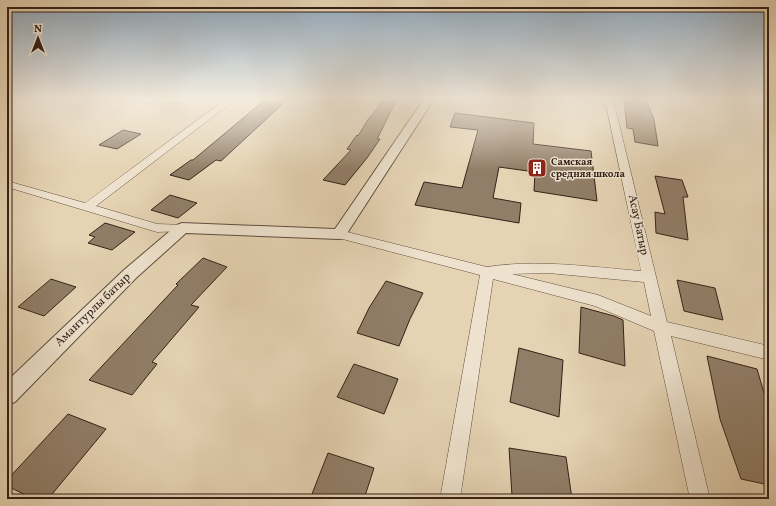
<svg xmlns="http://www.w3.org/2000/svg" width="776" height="506" viewBox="0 0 776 506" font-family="Vollkorn,serif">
<rect width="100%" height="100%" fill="#e5d3b3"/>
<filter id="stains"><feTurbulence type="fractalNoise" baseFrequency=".005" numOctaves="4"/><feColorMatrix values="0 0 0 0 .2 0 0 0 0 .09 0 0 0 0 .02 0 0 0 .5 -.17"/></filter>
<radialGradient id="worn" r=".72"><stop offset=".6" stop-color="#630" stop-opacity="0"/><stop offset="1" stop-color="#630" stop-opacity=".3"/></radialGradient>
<g fill="#917e68" stroke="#352117">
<path d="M266 99H288L221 161 216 160 189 180 170 175 191 160H193Z"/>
<path d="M384 99H397L377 139H380L367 158 345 185 323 180 351 150 347 149 357 135 358 136 369 118H370Z"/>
<path d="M624 99H646L654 120 658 146 635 142 633 129 627 128Z"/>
<path d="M455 113 534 123 533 144 591 151 597 201 534 191 535 172 499 167 493 198 521 203 519 223 415 205 424 182 462 188 478 130 450 127Z"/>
<path d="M123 130 141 134 117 149 99 145Z"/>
<path d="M655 176 682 180 688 197H683L688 240 656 233 655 212 665 214Z"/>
<path d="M170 195 197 203 178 218 151 210Z"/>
<path d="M105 223 135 232 112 250 88 243 95 237 89 235Z"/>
<path d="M203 258 227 267 191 305 199 307 152 362 157 364 132 395 89 380 178 285 176 284Z"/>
<path d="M51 279 76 287 44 316 18 307Z"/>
<path d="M677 280 715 288 723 320 684 311Z"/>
<path d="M386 281 423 293 410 319 399 346 357 333 369 308Z"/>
<path d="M581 307 614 316 623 320 625 366 579 353Z"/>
<path d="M519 348 563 360 559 417 510 402Z"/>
<path d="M707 356 757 369 769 410V485L741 479 720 419Z"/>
<path d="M354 364 398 379 384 414 337 397Z"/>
<path d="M68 414 106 429 48 499H34L7 486V480Z"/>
<path d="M509 448 566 457 572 499H529L512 496Z"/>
<path d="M328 453 374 468 364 499H310Z"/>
</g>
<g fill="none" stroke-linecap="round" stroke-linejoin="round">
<g stroke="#614e3e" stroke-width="1">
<g id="minor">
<path d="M226 99H236L96 206 157 224 186 225 188 228 186 231 157 232 7 187V181L85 203Z"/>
<path d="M605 99H613L667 322 769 346V360L671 336 710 499H690L654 331 595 306 493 279 460 499H440L480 275 335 237 333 234 335 231 339 230 487 267C538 259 590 267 641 271ZM548 273 644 282 651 316 598 295 512 274Z"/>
</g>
</g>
<g stroke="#614e3e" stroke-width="2">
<path id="tertiary" d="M424 99H434L344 238 339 239 186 233 136 278 15 402 7 405V381L124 270 177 225 182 223 335 229Z"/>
</g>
<use href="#minor" fill="#eee2ce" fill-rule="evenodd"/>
<use href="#tertiary" fill="#eee2ce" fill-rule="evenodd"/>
</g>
<linearGradient id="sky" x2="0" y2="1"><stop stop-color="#8fa8be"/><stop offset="0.58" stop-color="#f3ebdd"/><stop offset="1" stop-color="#f3ebdd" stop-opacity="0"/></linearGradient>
<rect width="776" height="170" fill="url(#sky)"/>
<defs>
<g id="building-square" transform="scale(1)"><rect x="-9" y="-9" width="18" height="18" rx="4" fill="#8f2418" stroke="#eee2ce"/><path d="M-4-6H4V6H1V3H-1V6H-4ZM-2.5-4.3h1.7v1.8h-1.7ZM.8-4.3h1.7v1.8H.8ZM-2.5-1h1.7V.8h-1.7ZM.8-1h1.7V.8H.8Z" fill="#fff"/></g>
</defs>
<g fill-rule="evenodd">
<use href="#building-square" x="537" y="168"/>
</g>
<g text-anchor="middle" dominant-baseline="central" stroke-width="3" stroke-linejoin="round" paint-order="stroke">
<g font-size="10" font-weight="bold" fill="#352117" stroke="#eee2ce" text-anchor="start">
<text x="551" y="162">Самская<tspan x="551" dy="12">средняя школа</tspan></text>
</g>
<g font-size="12" fill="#352117" stroke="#eee2ce">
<text transform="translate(638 225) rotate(78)">Асау Батыр</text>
<text transform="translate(93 310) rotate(-44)">Амантурлы батыр</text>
</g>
</g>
<rect width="776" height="506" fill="none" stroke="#e5d3b3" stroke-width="24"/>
<rect x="8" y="8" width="760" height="490" fill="none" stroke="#352117" stroke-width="2"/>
<rect x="12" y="12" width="752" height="482" fill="none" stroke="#352117"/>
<g transform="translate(38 38)" stroke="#eee2ce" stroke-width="3" paint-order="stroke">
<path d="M0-3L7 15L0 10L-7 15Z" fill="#352117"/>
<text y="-6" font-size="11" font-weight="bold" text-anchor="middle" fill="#352117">N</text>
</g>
<rect width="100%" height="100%" filter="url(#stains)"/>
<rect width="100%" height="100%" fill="url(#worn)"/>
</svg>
